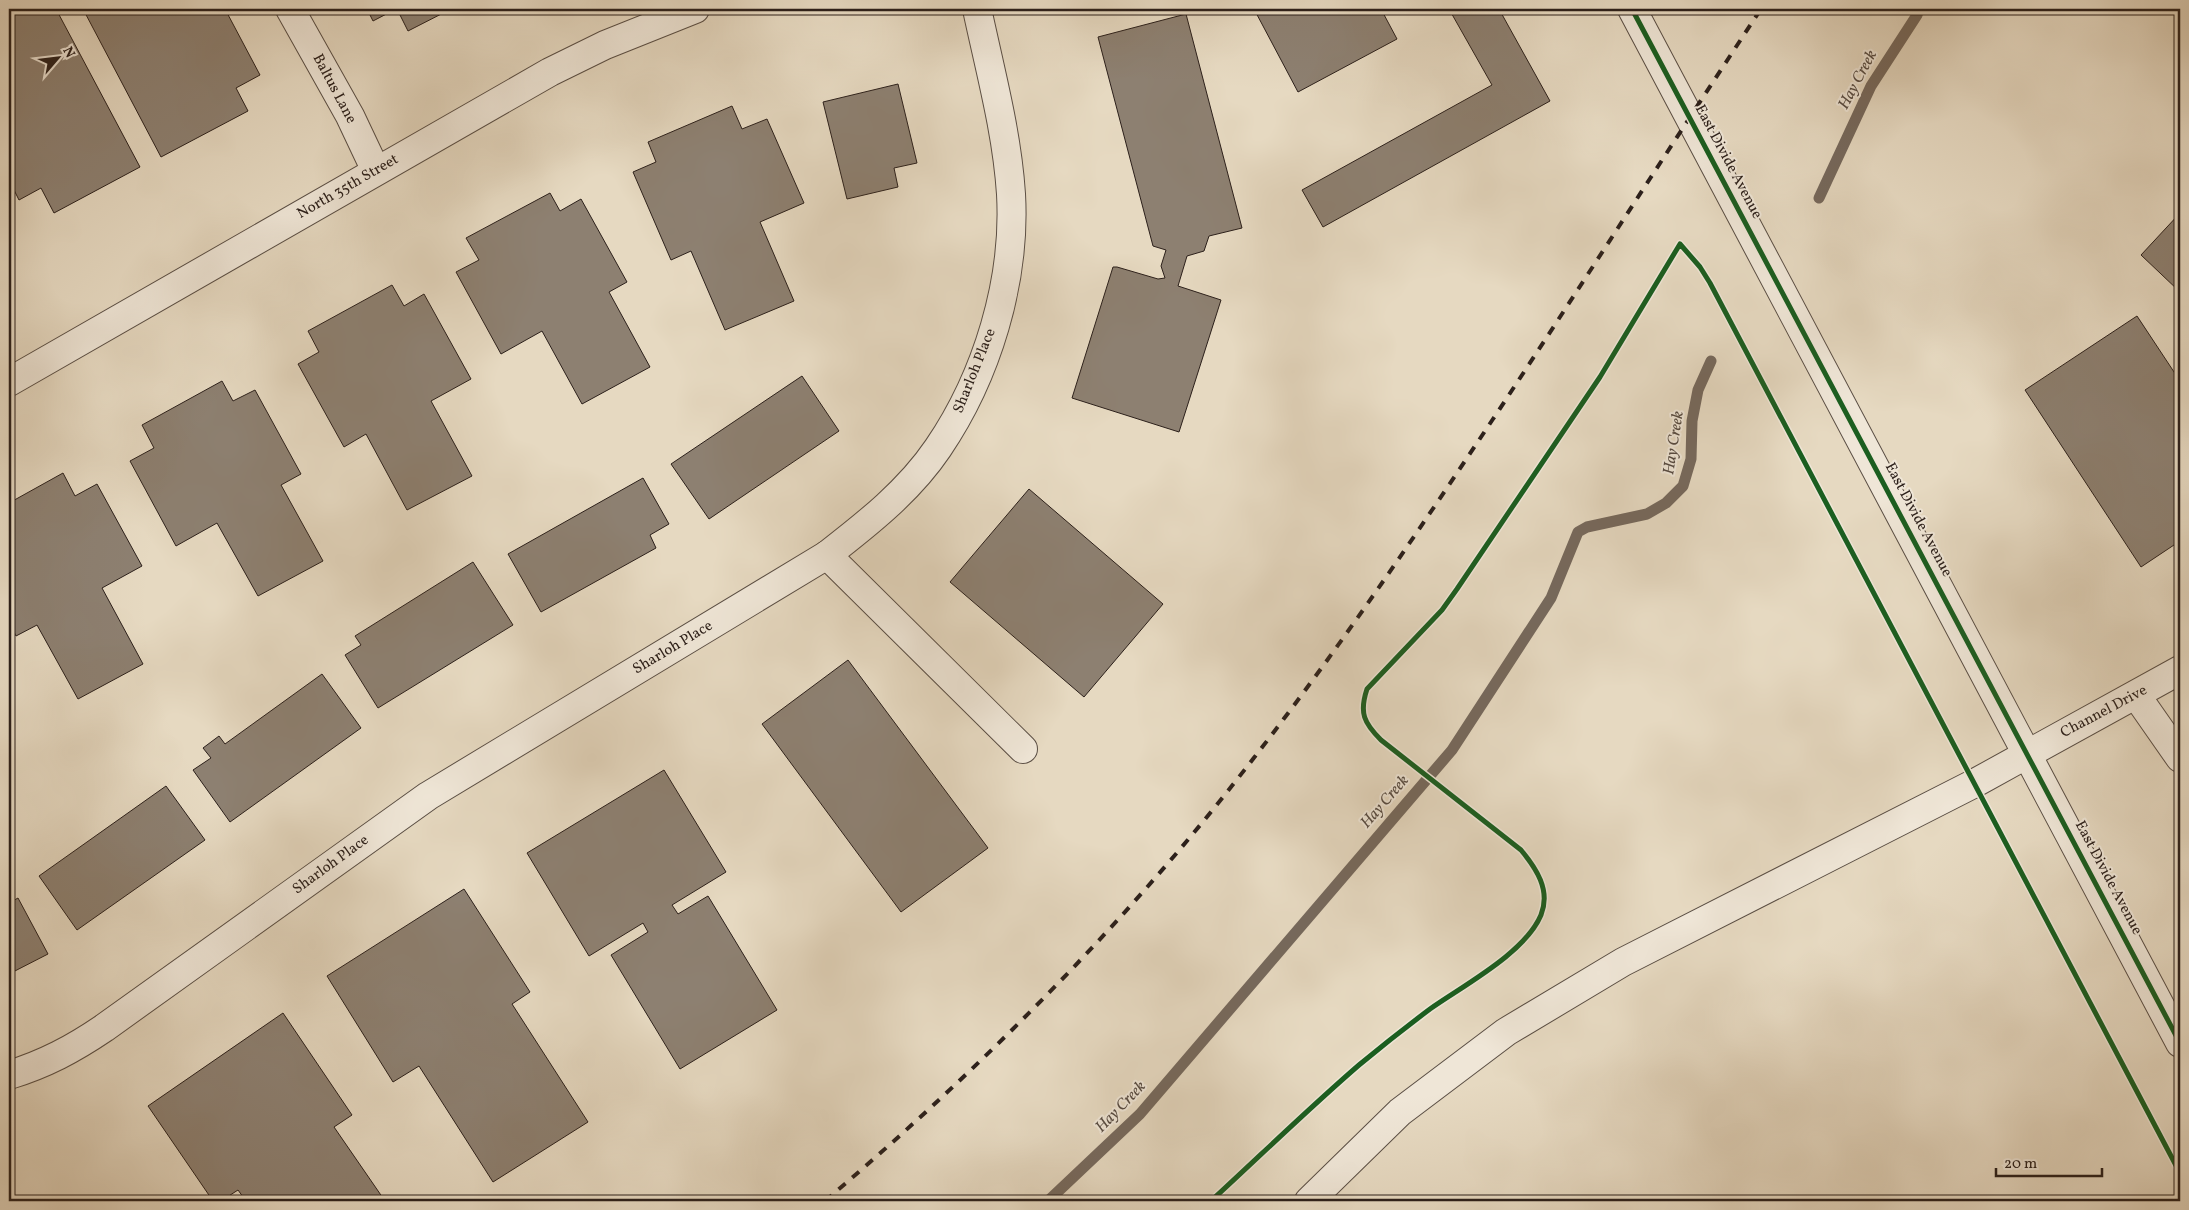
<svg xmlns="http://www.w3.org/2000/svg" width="2189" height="1210" viewBox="0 0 2189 1210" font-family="Vollkorn,serif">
<rect width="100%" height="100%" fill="#e6d9c1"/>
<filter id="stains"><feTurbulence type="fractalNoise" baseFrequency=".004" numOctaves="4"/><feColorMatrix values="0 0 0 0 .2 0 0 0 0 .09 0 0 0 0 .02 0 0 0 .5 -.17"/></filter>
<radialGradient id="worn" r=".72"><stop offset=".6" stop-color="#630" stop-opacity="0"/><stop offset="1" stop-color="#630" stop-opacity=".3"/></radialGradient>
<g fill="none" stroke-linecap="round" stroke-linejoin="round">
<g stroke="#76695d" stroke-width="11">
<path d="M1819 198 1871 86 1917 15 1919 9"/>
<path d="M1048 1201 1140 1114 1452 750 1551 598 1578 532 1587 527 1647 514 1666 503 1683 486 1691 459 1692 421 1698 390 1711 361"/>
</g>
</g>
<g fill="#8d8071" stroke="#2c201b">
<path d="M9 9H56L140 167 54 213 41 188 19 200 9 180Z"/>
<path d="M83 9H225L260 75 236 88 248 111 161 157Z"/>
<path d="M367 9H396L373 21Z"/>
<path d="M397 9H451L408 31Z"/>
<path d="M1254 9H1381L1397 39 1298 92Z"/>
<path d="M1449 9H1499L1550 101 1323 227 1302 190 1492 85Z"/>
<path d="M1186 14 1242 228 1209 236 1204 251 1187 256 1178 286 1221 300 1179 432 1072 398 1113 267H1117L1158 279 1165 278 1161 266 1166 250 1153 246 1098 37Z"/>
<path d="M898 84 917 163 894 168 898 187 847 199 823 102Z"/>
<path d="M732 106 742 129 767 119 804 203 760 222 794 301 725 330 691 251 671 260 633 172 656 162 648 142Z"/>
<path d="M550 193 560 211 581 199 627 282 609 292 650 367 582 404 542 331 501 354 456 272 479 260 466 238Z"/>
<path d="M2180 213V292L2141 255Z"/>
<path d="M392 285 404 306 424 294 471 379 431 401 472 476 407 510 366 434 344 447 298 364 319 352 308 331Z"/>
<path d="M2137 316 2180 381V541L2141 567 2025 390Z"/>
<path d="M802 376 839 431 709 519 671 464Z"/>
<path d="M222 381 233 401 255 390 301 474 281 485 323 561 258 596 217 523 176 546 130 461 154 448 142 425Z"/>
<path d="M63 473 75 496 97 484 142 566 102 588 143 664 78 699 37 625 16 636 9 622V503Z"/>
<path d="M643 478 669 524 650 535 656 548 541 612 508 554Z"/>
<path d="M1029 489 1163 604 1084 697 950 582Z"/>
<path d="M473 562 513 625 378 708 345 655 361 645 355 636Z"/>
<path d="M848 660 988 848 901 912 762 724Z"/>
<path d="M322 674 361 728 230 822 193 770 211 758 203 748 219 736 225 744Z"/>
<path d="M664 770 726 872 672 905 678 914 708 896 777 1010 680 1069 611 955 648 932 643 923 589 956 527 853Z"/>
<path d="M166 786 205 840 77 930 39 876Z"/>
<path d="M464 889 530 992 512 1004 588 1122 493 1182 419 1066 393 1082 327 976Z"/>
<path d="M18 898 48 954 9 974V903Z"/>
<path d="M283 1013 352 1115 334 1127 385 1201H246L238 1190 221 1201H213L148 1106Z"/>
</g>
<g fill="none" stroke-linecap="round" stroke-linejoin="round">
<g stroke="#5a4e44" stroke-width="30">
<g id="minor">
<path d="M290 9 350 116 376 171"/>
<path d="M1632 9 2180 1043"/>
<path d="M9 382 550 72 605 45 695 9"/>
<path d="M827 555 1023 749"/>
<path d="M2136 695 2180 758"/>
<path d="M9 1075C45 1064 73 1049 104 1028L428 796 827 555C867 524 909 491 938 448 987 376 1016 281 1011 194 1007 132 990 70 977 9"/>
<path d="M1309 1201 1400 1112 1506 1032 1623 962 1975 783 2180 670"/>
</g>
</g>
<use href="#minor" stroke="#efe6d7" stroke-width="28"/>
<path stroke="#2c201b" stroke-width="4" stroke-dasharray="9 9" stroke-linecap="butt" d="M825 1201C971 1077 1112 937 1231 787 1325 669 1410 544 1493 419 1583 283 1671 145 1761 9"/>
<g stroke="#efe6d7" stroke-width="8">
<g id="cycleway">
<path d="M1632 9 2180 1043"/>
<path d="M1211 1201C1260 1156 1308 1109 1359 1065 1382 1046 1406 1027 1430 1009 1464 985 1525 953 1541 915 1551 890 1536 868 1521 850L1381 740C1364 723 1359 713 1367 689L1442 610 1457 589 1600 377 1680 244 1700 267 1710 283 2180 1173"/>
</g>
</g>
<use href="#cycleway" stroke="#1b5e20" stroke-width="5"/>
</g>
<g text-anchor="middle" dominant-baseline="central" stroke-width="4" stroke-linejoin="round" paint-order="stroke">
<g font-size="15" fill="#2c201b" stroke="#efe6d7">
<text transform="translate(334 89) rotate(62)">Baltus Lane</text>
<text transform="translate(1728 162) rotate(62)">East Divide Avenue</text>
<text transform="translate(348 187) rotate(-30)">North 35th Street</text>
<text transform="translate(975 371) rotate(-68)">Sharloh Place</text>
<text transform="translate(1918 520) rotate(62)">East Divide Avenue</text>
<text transform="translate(673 648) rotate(-31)">Sharloh Place</text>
<text transform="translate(2104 712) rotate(-28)">Channel Drive</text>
<text transform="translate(331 865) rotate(-36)">Sharloh Place</text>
<text transform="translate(2108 878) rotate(62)">East Divide Avenue</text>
</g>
<g font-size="16" font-style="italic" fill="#574b42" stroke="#efe6d7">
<text transform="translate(1858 80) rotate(-62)">Hay Creek</text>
<text transform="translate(1674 443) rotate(-81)">Hay Creek</text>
<text transform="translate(1385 802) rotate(-49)">Hay Creek</text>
<text transform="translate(1121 1107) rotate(-46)">Hay Creek</text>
</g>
</g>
<rect width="2189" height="1210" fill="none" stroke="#e6d9c1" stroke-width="30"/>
<rect x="10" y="10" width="2169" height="1190" fill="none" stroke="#2c201b" stroke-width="2.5"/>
<rect x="15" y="15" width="2159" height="1180" fill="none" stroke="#2c201b"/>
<g transform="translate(58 58) rotate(62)" stroke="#efe6d7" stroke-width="4" paint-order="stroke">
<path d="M0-4L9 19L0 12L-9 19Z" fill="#2c201b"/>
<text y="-8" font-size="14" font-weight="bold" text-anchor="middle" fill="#2c201b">N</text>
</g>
<path d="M1996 1168v8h106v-8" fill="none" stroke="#2c201b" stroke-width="2.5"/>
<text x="2004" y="1168" font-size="15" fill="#2c201b" stroke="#efe6d7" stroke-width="4" paint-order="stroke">20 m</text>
<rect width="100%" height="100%" filter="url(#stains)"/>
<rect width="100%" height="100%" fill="url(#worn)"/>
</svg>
